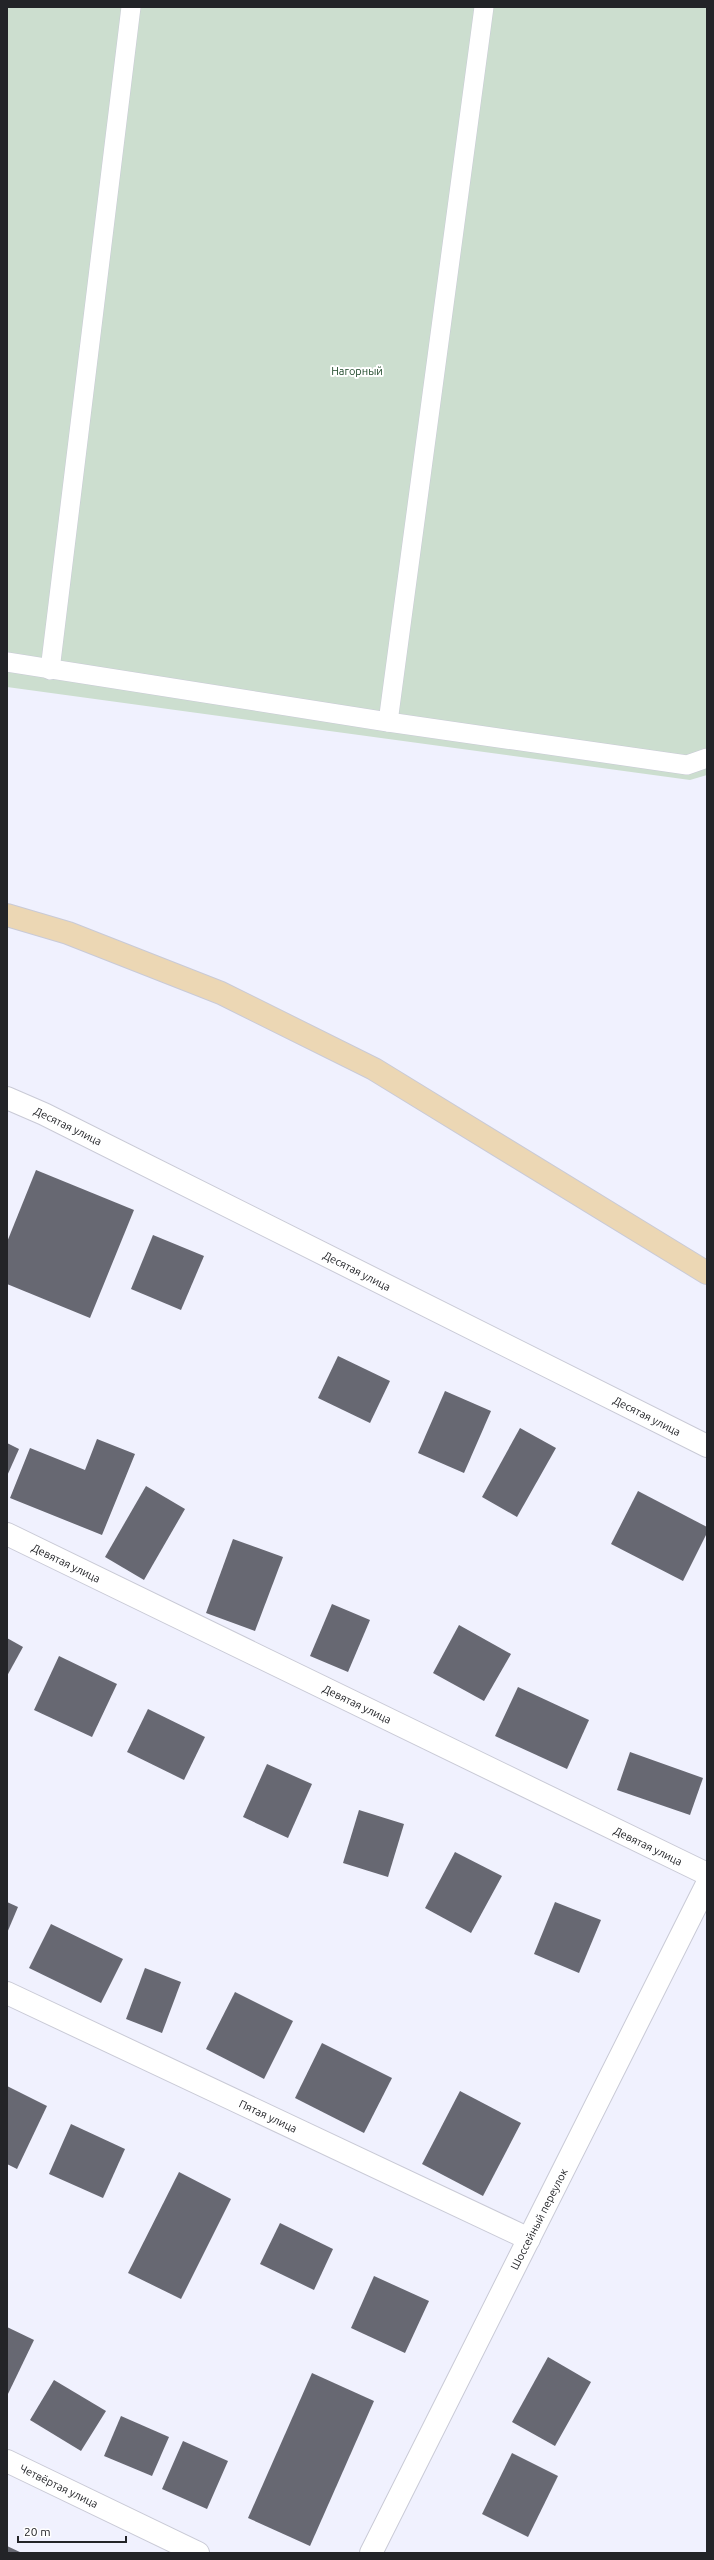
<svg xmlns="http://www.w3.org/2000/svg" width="714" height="2560" viewBox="0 0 714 2560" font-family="Ubuntu,sans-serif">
<rect width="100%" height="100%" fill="#f0f1fe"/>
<path fill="#ccdecf" d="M7 7H707V775L690 780 7 687Z"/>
<g fill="#676872">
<path d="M36 1170 134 1210 90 1318 7 1284V1242Z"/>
<path d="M153 1235 204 1256 181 1310 131 1289Z"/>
<path d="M338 1356 390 1381 370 1423 318 1398Z"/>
<path d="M445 1391 491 1411 464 1473 418 1453Z"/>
<path d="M520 1428 556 1448 517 1517 482 1497Z"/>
<path d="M97 1439 135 1454 102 1535 10 1498 30 1448 85 1470Z"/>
<path d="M7 1443 19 1449 7 1476Z"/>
<path d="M146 1486 185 1509 144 1580 105 1557Z"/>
<path d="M638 1491 707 1527V1533L683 1581 611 1544Z"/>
<path d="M233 1539 283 1557 255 1631 206 1613Z"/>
<path d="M332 1604 370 1620 348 1672 310 1656Z"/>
<path d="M459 1625 511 1654 484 1701 433 1673Z"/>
<path d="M7 1638 23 1647 7 1676Z"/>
<path d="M59 1656 117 1684 92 1737 34 1710Z"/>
<path d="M518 1687 589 1720 567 1769 495 1736Z"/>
<path d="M148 1709 205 1737 184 1780 127 1752Z"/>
<path d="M630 1752 703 1778 690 1815 617 1790Z"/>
<path d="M267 1764 312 1784 288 1838 243 1817Z"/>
<path d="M359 1810 404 1824 388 1877 343 1863Z"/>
<path d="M455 1852 502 1876 471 1933 425 1908Z"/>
<path d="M7 1902 18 1907 7 1933Z"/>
<path d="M555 1902 601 1920 579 1973 534 1954Z"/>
<path d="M51 1924 123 1959 101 2003 29 1968Z"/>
<path d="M145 1968 181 1982 162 2033 126 2019Z"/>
<path d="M235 1992 293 2021 264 2079 206 2049Z"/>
<path d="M322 2043 392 2078 364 2133 295 2098Z"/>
<path d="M7 2086 47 2106 17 2169 7 2164Z"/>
<path d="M460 2091 521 2123 483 2196 422 2164Z"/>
<path d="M71 2124 125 2149 103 2198 49 2174Z"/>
<path d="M179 2172 231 2199 181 2299 128 2273Z"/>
<path d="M280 2223 333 2249 314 2290 260 2264Z"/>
<path d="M374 2276 429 2301 405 2353 351 2328Z"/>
<path d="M7 2327 34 2340 7 2396Z"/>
<path d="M548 2357 591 2382 555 2446 512 2422Z"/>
<path d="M312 2373 374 2401 310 2546 248 2518Z"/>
<path d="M54 2380 106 2411 81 2451 30 2420Z"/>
<path d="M121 2416 169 2437 152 2476 104 2456Z"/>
<path d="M183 2441 228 2461 207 2509 162 2489Z"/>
<path d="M512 2453 558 2476 528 2537 482 2514Z"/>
<path d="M7 2546 22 2553H7Z"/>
</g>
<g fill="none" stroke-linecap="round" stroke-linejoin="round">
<g stroke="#c9cad6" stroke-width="20">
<g id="lane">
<path d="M7 662 388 722 687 765 707 758"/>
<path d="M50 670 131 7"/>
<path d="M388 722 484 7"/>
</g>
</g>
<g stroke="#c9cad6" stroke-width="24">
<g id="street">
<path d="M7 1098 44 1114 707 1446"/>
<path d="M7 1534 707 1874"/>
<path d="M7 1993 529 2239"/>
<path d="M7 2461 198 2553"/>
<path d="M371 2553 707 1884"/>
</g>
</g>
<g stroke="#c9cad6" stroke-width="24">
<path id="secondary" d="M7 915 68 933 221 993 374 1069 707 1273"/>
</g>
<use href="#lane" stroke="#fff" stroke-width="19"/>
<use href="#street" stroke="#fff" stroke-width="22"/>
<use href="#secondary" stroke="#ecd7b4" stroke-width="22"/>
</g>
<g text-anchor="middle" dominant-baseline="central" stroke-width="4" stroke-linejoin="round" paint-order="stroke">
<g font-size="11" fill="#1e4829" stroke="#fff">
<text x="357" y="371">Нагорный</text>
</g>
<g font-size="11" fill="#232428" stroke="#fff">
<text transform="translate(68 1126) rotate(26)">Десятая улица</text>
<text transform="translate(357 1271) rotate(27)">Десятая улица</text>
<text transform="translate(647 1416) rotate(27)">Десятая улица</text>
<text transform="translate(66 1563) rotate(26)">Девятая улица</text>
<text transform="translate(357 1704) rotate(26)">Девятая улица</text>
<text transform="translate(648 1846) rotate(26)">Девятая улица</text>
<text transform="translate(268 2116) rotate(25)">Пятая улица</text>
<text transform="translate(539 2219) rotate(-63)">Шоссейный переулок</text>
<text transform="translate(59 2486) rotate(26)">Четвёртая улица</text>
</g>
</g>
<rect width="714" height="2560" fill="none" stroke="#232428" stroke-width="16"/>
<path d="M18 2536v6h108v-6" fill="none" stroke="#232428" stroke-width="2"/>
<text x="24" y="2536" font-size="12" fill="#232428" stroke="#ffffff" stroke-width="3" paint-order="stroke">20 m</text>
</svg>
